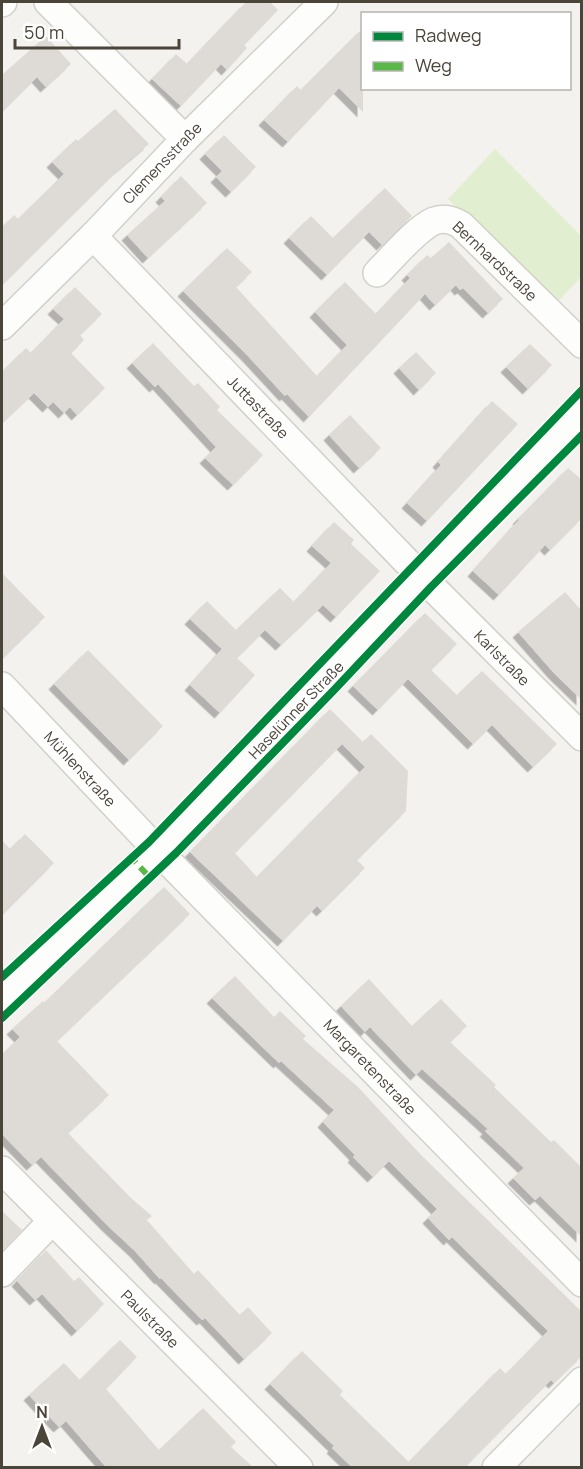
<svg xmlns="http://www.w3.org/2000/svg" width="583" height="1469" viewBox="0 0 583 1469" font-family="Manrope,sans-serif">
<defs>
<filter id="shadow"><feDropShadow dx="-5.5" dy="5.5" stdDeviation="0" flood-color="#0004"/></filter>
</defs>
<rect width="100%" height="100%" fill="#f4f2ee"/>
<path fill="#e1eecf" d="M495 149 581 236V277L553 307 448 199Z"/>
<g fill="#dedbd6" fill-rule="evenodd" filter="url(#shadow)">
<path d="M246 2H270L278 10 244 45 247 48 227 70 221 64 181 106 152 79 176 54 187 64Z"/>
<path d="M363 28V112L339 88 288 142 264 120 297 86 301 90Z"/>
<path d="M46 36 71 64 46 87 37 77 2 112V75Z"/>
<path d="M115 109 149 144 118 170 2 285V228L14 215 18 219 64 174 52 162 76 139 78 141Z"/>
<path d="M224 135 256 167 231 192 216 177 222 171 205 154Z"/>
<path d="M181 176 207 203 148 258 127 235 165 201 161 197Z"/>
<path d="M385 188 412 216 382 245 369 232 327 275 289 238 311 216 333 238Z"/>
<path d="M449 242 503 299 488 313 463 288 460 290 456 285 435 305 425 294 309 417 287 394 285 396 248 356 183 291 227 248 252 272 236 287 317 376 347 345 315 312 345 282 376 314 410 278 407 275 427 255 431 258Z"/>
<path d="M75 287 102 314 80 335 84 340 71 353 105 388 77 415 70 407 64 413 53 402 48 407 34 393 2 423V372L26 348 31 353 64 319 53 309Z"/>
<path d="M153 343 194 386 198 383 220 407 217 410 263 455 233 485 205 458 216 447 158 384 155 387 132 363Z"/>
<path d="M530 344 552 365 528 389 506 367Z"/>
<path d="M416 352 436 373 419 390 399 368Z"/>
<path d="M492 401 518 424 427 521 407 503 441 465 438 462Z"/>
<path d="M350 415 381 448 359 468 329 435Z"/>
<path d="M568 468 582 480V518L550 550 545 545 499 595 473 571 519 520 518 519Z"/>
<path d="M334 522 354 540 351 544 380 571 336 617 323 605 281 645 265 630 237 658 255 675 220 713 190 685 222 649 190 619 207 601 236 630 280 588 294 602 331 563 312 546Z"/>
<path d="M2 573 45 617 2 659Z"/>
<path d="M565 592 582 611V700L554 673 518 632Z"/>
<path d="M425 613 457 644 431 670 457 695 482 671 557 744 533 767 492 725 473 744 408 679 378 710 353 686Z"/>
<path d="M88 650 163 726 129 760 54 684Z"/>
<path d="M330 709 363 742 371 734 408 771 406 811 357 860 365 868 322 911 317 906 283 941 190 852ZM342 744 365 767 257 877 235 853Z"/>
<path d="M25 834 54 863 2 915V840L10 849Z"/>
<path d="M164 887 190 914 57 1041 109 1095 68 1133 131 1198 152 1216 147 1220 194 1274 198 1270 240 1315 248 1307 272 1333 244 1359 205 1318 202 1320 161 1278 160 1279 135 1251 107 1225 41 1157 32 1165 2 1134V1055L20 1037 12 1029 43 1001 44 1003Z"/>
<path d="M235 976 274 1017 280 1011 306 1036 303 1039 358 1087 421 1155 582 1312V1356L554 1383 551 1380 465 1467H352L332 1448 334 1446 270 1384 302 1351 343 1391 340 1395 409 1462 500 1368 506 1374 548 1331 452 1237 449 1240 428 1218 437 1209 389 1161 373 1177 353 1157 355 1155 323 1122 334 1110 281 1061 279 1063 212 998Z"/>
<path d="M369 979 412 1026 441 999 467 1026 450 1042 496 1085 494 1087 551 1142 554 1140 582 1168V1237L540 1196 535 1200 513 1178 524 1168 485 1131 488 1129 422 1069 416 1075 370 1027 365 1032 341 1006Z"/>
<path d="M2 1211 22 1230 2 1251Z"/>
<path d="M46 1250 74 1281 79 1277 104 1304 77 1331 42 1294 35 1300 17 1281Z"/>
<path d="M120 1340 137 1357 106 1389 159 1450 203 1408 236 1442 231 1447 253 1467H106L66 1421 59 1427 29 1395 64 1363 80 1380Z"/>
</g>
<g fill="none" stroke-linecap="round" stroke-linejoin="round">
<g stroke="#d2d0cb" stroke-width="30">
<g id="minor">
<path d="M48 2 185 139"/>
<path d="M2 3 3 2"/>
<path d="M93 236 405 560 582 737"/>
<path d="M377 273C391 259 417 228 434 221 444 217 453 220 461 225L582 344"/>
<path d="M2 326 93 236 185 139 324 2"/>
<path d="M2 686 158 851 582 1283"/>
<path d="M2 997 158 851 582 414"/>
<path d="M2 1170 299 1468"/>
<path d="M2 1273 52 1221"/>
<path d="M496 1468 582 1381"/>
</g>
</g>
<use href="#minor" stroke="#fdfdfc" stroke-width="27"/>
<path stroke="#58b947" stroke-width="6" stroke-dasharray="12 6" stroke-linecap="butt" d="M128 854 152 880"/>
<g stroke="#fff" stroke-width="11">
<g id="cycleway">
<path d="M2 977 149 842 582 390"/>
<path d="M2 1018 176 853 335 689 431 587 582 435"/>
</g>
</g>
<use href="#cycleway" stroke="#00873e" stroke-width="8"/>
</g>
<g text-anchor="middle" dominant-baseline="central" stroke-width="5" stroke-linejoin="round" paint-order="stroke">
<g font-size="15" fill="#4b4439" stroke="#fff">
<text transform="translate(162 163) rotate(-46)">Clemensstraße</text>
<text transform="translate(495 261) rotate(43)">Bernhardstraße</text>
<text transform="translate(258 407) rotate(46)">Juttastraße</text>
<text transform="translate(502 658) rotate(45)">Karlstraße</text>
<text transform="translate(296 710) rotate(-46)">Haselünner Straße</text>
<text transform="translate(80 769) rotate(47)">Mühlenstraße</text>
<text transform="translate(370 1067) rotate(46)">Margaretenstraße</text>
<text transform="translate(150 1319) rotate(45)">Paulstraße</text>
</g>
</g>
<rect width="583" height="1469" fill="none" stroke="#4b4439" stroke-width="6"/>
<rect x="361" y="12" width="210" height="78" fill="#ffffff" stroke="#b7b4b0" stroke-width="1.5"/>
<rect x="373" y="32" width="30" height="9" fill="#00873e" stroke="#b7b4b0" stroke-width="1.5"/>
<text x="415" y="42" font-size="18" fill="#4b4439">Radweg</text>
<rect x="373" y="62" width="30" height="9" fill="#58b947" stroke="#b7b4b0" stroke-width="1.5"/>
<text x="415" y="72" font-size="18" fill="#4b4439">Weg</text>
<g transform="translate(42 1427)" stroke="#ffffff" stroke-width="4.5" paint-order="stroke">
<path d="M0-4.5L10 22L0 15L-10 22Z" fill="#4b4439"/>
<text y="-9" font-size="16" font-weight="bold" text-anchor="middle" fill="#4b4439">N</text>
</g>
<path d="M15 39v9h164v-9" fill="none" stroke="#4b4439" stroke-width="3"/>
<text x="24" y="39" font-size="18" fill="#4b4439" stroke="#ffffff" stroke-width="4.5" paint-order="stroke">50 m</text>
</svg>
